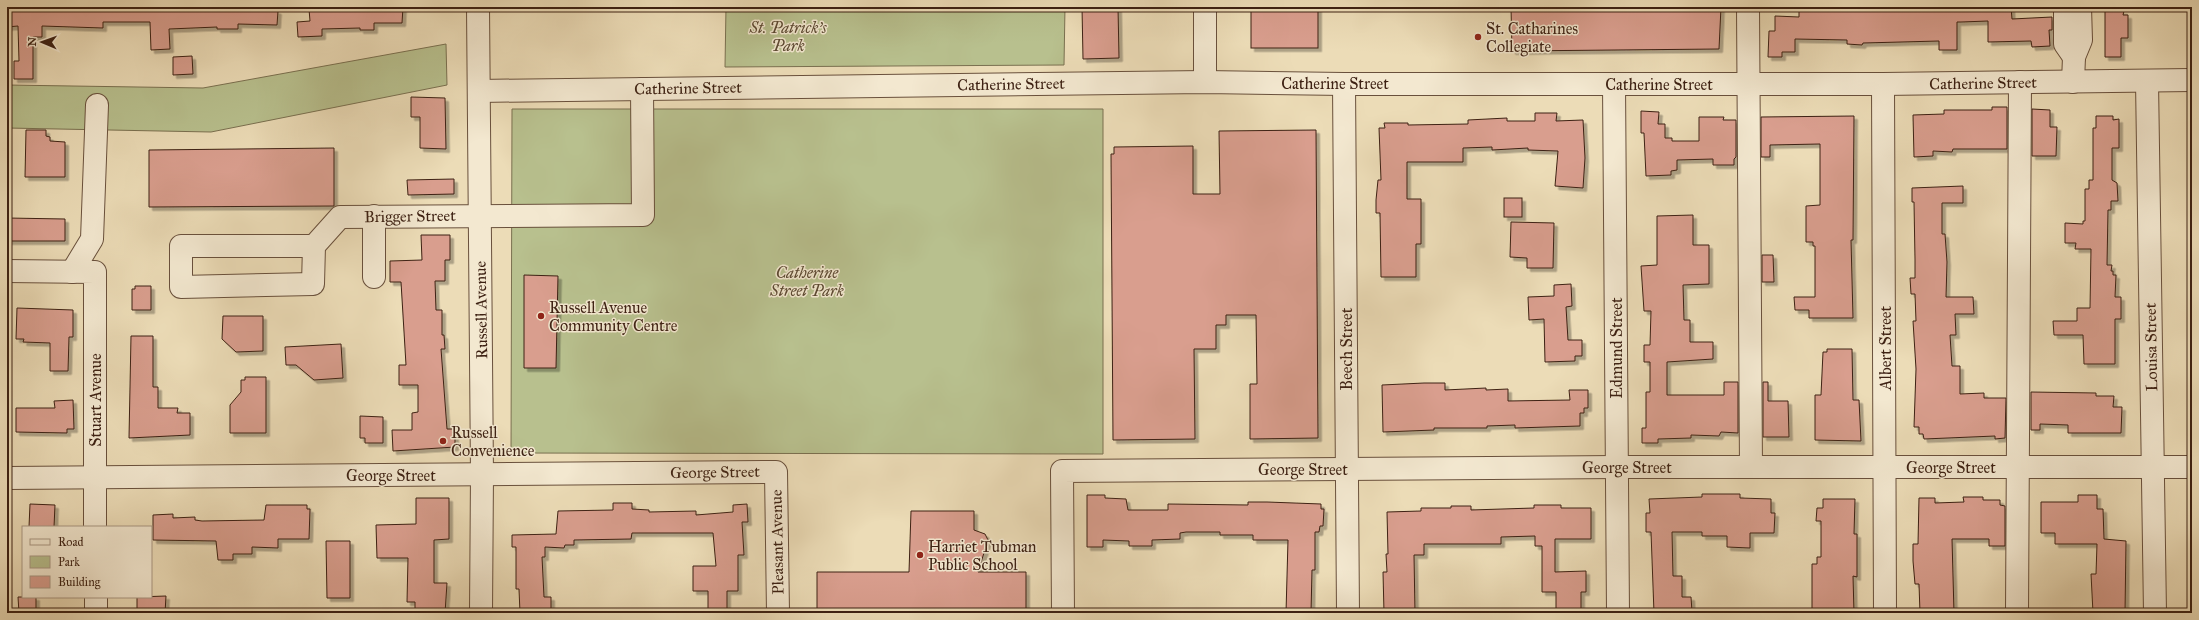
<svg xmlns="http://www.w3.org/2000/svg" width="2199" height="620" viewBox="0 0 2199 620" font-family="'IM FELL Great Primer',serif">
<defs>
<filter id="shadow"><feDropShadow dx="3.5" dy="3.5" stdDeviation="0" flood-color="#0004"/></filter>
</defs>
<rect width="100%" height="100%" fill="#ecdcb7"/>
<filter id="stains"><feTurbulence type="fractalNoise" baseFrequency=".005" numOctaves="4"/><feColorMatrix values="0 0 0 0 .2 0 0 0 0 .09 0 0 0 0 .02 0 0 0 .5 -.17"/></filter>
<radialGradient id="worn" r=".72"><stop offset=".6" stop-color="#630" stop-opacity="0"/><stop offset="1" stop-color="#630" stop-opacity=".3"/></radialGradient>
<g fill="#b8c08e" stroke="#7a7050">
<path d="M726 7H1065L1064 65 725 67Z"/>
<path d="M446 44 447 85 211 132 7 128V85L203 88Z"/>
<path d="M512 109H1103V454L511 453Z"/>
</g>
<g fill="#d99e8e" stroke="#3d2113" filter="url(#shadow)">
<path d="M7 7H274V10L278 11 277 25 238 24V29H217V27L169 29 170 49 151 50 150 22H103V28L42 26V37H33V79H14V61H19L18 26 7 27Z"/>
<path d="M313 7H403L402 23H374V30H360V28L322 29V36L298 37 297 22 310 21 309 9H313Z"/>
<path d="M1082 7H1118L1119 58 1083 59Z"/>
<rect x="1251" y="7" width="67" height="41"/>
<path d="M1511 7H1721L1719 49 1512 51Z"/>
<path d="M1822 7 1881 9V7H2011L2012 19 2052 17V30H2049L2050 46 2032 47 2031 41 1988 42V21L1961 22H1957V50H1939V41L1863 43 1862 45 1847 44V40L1795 39V52H1782V57H1768L1769 31H1775V16L1799 17V9H1822Z"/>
<path d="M2105 11H2124L2123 15H2128V38H2121V57H2105Z"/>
<path d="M192 56 193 74 173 75V57Z"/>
<path d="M411 97 445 98 446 149 420 148V117H411Z"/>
<path d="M1992 107H2007V149H1953L1952 152 1933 151V156L1914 157 1913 115 1944 114V110H1992Z"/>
<path d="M2032 109 2050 110V127H2057L2056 156H2032Z"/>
<path d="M1641 111 1659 112 1658 124H1665V138H1672V141H1699V117H1724L1723 120H1736V157L1734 159V165H1713V159L1677 160V170L1671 171V175L1646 176 1644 133H1641Z"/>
<path d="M1535 113H1557L1556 121 1583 120 1585 158 1583 188 1555 186 1558 151 1528 150V148L1492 150V147L1463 148V162H1407V199H1421V244H1416V277H1381L1380 213H1376V200L1378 180H1381L1379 128H1385L1384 123H1408V125L1468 124V120L1507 118V121H1535Z"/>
<path d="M1854 116 1853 240H1851L1853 318H1809V310H1795L1794 297H1815V246H1813V242H1806V206L1820 205V144L1770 145V157H1761V117Z"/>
<path d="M2096 116H2113V120L2119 119V148H2112V180L2117 183 2118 201H2111V210H2108L2107 265H2112L2111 271H2113V275H2116L2115 297H2121V319H2115V364H2084L2083 335H2054L2053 321H2077V308H2090L2091 249H2075L2076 243H2065V223L2083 224V221H2085V189H2089V180H2093V128H2096Z"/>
<path d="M26 130H46V136L50 137V141L65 142V177H25Z"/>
<path d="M1316 130 1318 438 1250 439V384H1257L1256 315H1226V325H1216V349H1194L1195 439 1113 440 1111 154H1114V147L1193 146V194H1220L1219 131Z"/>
<path d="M334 148V206L149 207V150Z"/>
<path d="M454 179V194L408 195 407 180Z"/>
<path d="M1963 186V203H1942V234H1945L1947 262 1946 297H1973L1974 314H1955L1956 335H1950L1952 366H1960V394L1984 393V398H2006L2005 438 1995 439V436L1924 439 1923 434H1919V427H1914L1916 369 1913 321H1916L1915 294H1911L1910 278H1915V259L1914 202H1912V188Z"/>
<rect x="1504" y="198" width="18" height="19"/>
<path d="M1693 215V245H1709V284L1683 285 1684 320H1690V342H1713V359L1667 362V395H1724V382H1738V433L1721 432 1719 436 1691 435V438L1658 439V443H1642V428H1646V392H1650V362H1644V345H1650L1651 311H1644L1641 266 1657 265V216Z"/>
<path d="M7 218 65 219V241H7Z"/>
<path d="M1511 222 1554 223 1553 268H1527V258L1510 257Z"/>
<path d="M421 235H450V260H445V281H435L436 310H442V335H444L445 349H441L447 429H455V447L393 451 392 430H412V413L418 412V385H399V365H406L401 282H390V261L422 260Z"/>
<path d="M1762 255H1773L1774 282H1762Z"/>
<path d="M524 275 558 276 556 368H524Z"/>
<path d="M1571 284 1572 306 1566 307 1568 340H1582V356H1575V361L1545 362 1544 319 1529 320 1528 297 1554 296V285Z"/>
<path d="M135 286H151V310H132V289H135Z"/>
<path d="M17 308 73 310V337H69L68 371H50V343L23 342 24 339H16Z"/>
<path d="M223 316H263V351L236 352 222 339Z"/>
<path d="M131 336H153V387H158V408H178L177 413H190V435L129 438Z"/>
<path d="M341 344 343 378 314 380 296 365H286L285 347Z"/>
<path d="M1827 349H1852L1853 400H1859L1861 441 1815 440V395H1821L1823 352H1827Z"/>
<path d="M245 377H266V433H230V405L241 392V380H245Z"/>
<path d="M1763 382H1768V401H1788L1789 437H1763Z"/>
<path d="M1424 383H1445V390L1486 388V390L1508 389V401L1570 400 1569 390H1588V408H1584V413H1580V426L1515 428V425L1487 426V428H1434V430L1383 432 1382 385Z"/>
<path d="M2031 392 2096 393V396H2114L2113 407H2122L2121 433H2068V425L2040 424V430H2031Z"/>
<path d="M73 400 74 429H67V433L16 432V408H55L54 401Z"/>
<path d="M360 416 383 417V443H365V438H360Z"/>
<path d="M1702 494H1740V498L1771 499V513H1775L1774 533H1750V548L1727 547V536H1702V532H1672L1673 576H1682V597H1691L1692 612 1654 613 1651 532H1646V513H1650L1649 499 1702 497Z"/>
<path d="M1087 495H1105V498L1126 499 1128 510H1168V504L1248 505V502H1267L1321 504V509H1324L1323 526H1320L1319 532H1315V570H1312L1311 613H1286L1288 540H1253V535H1220V532H1186L1180 533V539L1152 540V546H1129V541L1103 540V547H1087Z"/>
<path d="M2078 495H2097V509H2103L2104 539 2126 541 2125 613H2093L2091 574H2096L2097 544H2055V533H2041V502H2078Z"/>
<path d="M1963 497H1983V500H2000V505L2005 506V546H1989V539H1952L1954 613H1920L1919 584H1915L1913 561V544H1918L1919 498H1935V503L1964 502Z"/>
<path d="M416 498H449V539L434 540V583H447L445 613H415V602H407L408 558H377L376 525 416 524Z"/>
<path d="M1823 499H1855L1854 534H1857V577L1853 576 1854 613H1812V564H1817V557H1821V521H1816L1817 508H1823Z"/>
<path d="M613 503H632V509L649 510V512L696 511V515L733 512V505L747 504 748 522H742L744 555H738V591H727V613H708V591H693V566H716L713 533H632L631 539 574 540V545H565L564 548 545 547V557H542L544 597H551V613H520L519 589H516V547H512V535L556 534 558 511 613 510Z"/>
<path d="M30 504 55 505 54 527H29Z"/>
<path d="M266 505H307V509H310L309 539H278V548L252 547V554H233V560H218L216 541 153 540V515L173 514V518L195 517V520L202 521 264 520Z"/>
<path d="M1534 505H1561V508H1591V539H1555V572L1586 571V592H1581V613H1556V592H1542V546H1535V536L1501 537V544H1424V555H1414L1415 613H1384L1383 572H1387L1386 554H1388L1387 512 1421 511V508H1451V506H1471V510L1534 508Z"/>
<path d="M911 511H974V530L985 534 988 540 978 572H1026V613H817V572H909Z"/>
<path d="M326 541H350V598H327Z"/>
<path d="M166 596 165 613H137V597Z"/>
<path d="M18 597H36V613H19Z"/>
</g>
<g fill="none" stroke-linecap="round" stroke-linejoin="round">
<g stroke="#69503c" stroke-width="24">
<g id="minor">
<path d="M478 7 482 475 481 613"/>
<path d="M1205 7V82"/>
<path d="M1748 7 1751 467"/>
<path d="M2065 7V44L2074 57"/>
<path d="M2147 81 2155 613"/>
<path d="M2073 82 2074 57 2081 40 2080 7"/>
<path d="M1344 84 1348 613"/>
<path d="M1614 84 1618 613"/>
<path d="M1883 84 1885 613"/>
<path d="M479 91 1205 82 1344 84H1883L2192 80"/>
<path d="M374 216V277"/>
<path d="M314 246 313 284 181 287V246H314L340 217 643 215 642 89"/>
<path d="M7 271 95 272V527"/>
<path d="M72 272 92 239 97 105"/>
<path d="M7 478 776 472 778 613"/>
<path d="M96 597V613"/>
<path d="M1063 613 1062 471 1616 467H2192"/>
<path d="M2017 613 2020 82"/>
</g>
</g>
<use href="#minor" stroke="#f3e8d0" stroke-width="22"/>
</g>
<g fill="#8f2418" stroke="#f3e8d0" stroke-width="1.5">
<circle cx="1478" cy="37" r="4"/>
<circle cx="541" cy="316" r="4"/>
<circle cx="443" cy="441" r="4"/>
<circle cx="920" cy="555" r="4"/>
</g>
<g text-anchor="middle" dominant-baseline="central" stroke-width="3" stroke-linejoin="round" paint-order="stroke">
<g font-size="16" font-style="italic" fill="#5c4932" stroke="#f3e8d0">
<text x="788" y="27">St. Patrick's<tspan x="788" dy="18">Park</tspan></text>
<text x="807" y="272">Catherine<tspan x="807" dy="18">Street Park</tspan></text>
</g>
<g font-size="16" fill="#3d2113" stroke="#f3e8d0" text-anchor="start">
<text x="1486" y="28">St. Catharines<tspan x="1486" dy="18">Collegiate</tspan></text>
<text x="549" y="307">Russell Avenue<tspan x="549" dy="18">Community Centre</tspan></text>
<text x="451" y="432">Russell<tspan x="451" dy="18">Convenience</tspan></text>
<text x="928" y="546">Harriet Tubman<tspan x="928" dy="18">Public School</tspan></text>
</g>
<g font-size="16" fill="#3d2113" stroke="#f3e8d0">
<text x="1335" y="83">Catherine Street</text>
<text transform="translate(1983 83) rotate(-1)">Catherine Street</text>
<text transform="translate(1011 84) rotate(-1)">Catherine Street</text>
<text x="1659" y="84">Catherine Street</text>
<text transform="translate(688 88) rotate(-1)">Catherine Street</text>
<text transform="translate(410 216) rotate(-1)">Brigger Street</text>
<text transform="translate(481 310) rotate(-91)">Russell Avenue</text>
<text transform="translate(2151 347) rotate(-91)">Louisa Street</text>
<text transform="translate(1616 348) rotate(-90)">Edmund Street</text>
<text transform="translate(1885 348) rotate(-90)">Albert Street</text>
<text transform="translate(1346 349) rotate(-90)">Beech Street</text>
<text transform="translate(95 400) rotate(-90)">Stuart Avenue</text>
<text x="1627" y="467">George Street</text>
<text x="1951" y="467">George Street</text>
<text x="1303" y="469">George Street</text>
<text transform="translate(715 472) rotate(-1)">George Street</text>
<text x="391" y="475">George Street</text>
<text transform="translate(777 542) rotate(-91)">Pleasant Avenue</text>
</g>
</g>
<rect width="2199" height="620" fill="none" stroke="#ecdcb7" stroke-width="24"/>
<rect x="8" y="8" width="2183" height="604" fill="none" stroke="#3d2113" stroke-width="2"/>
<rect x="12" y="12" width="2175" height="596" fill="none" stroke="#3d2113"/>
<rect x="22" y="526" width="130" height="72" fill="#f3e8d0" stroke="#aa9884"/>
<rect x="30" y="539" width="20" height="6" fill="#f3e8d0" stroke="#aa9884"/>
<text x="58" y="546" font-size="12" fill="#3d2113">Road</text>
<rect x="30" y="556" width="20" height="12" fill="#b8c08e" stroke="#aa9884"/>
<text x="58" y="566" font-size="12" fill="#3d2113">Park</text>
<rect x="30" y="576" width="20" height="12" fill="#d99e8e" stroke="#aa9884"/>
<text x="58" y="586" font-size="12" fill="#3d2113">Building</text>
<g transform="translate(42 42) rotate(272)" stroke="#f3e8d0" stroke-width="3" paint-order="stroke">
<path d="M0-3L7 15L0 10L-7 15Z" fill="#3d2113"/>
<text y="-6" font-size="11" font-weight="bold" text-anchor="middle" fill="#3d2113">N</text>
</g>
<rect width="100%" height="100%" filter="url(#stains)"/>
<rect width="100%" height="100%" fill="url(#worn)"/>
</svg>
